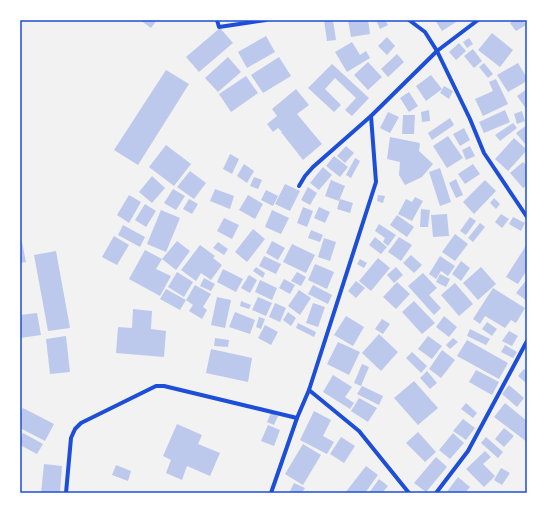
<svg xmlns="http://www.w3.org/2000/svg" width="547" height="513" viewBox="0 0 547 513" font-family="Manrope,sans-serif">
<rect width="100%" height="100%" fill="#f2f2f2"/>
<g fill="#bdc9ec">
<path d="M140 20H157L151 28Z"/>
<path d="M324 20H333L336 40 327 41Z"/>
<path d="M348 20H368L370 34 351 37Z"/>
<path d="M376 20H385L388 25 380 29Z"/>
<path d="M435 20H454L456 22 442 31Z"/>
<path d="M514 20H523L526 25 516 31 510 23Z"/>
<path d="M220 28 233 43 199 72 186 57Z"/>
<path d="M492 33 513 50 500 67 478 50Z"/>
<path d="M266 36 275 52 247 68 238 52Z"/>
<path d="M387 37 395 46 387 55 378 46Z"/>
<path d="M469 38 473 44 467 48 463 42Z"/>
<path d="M352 42 360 55 366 51 370 58 347 72 335 52Z"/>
<path d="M459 43 466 51 456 60 449 52Z"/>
<path d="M473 49 482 61 474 68 464 56Z"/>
<path d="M397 54 404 62 388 77 381 69Z"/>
<path d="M228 57 241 72 218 92 205 78Z"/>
<path d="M279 57 291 76 263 93 251 75Z"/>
<path d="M368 62 382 77 368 90 354 75Z"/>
<path d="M484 63 493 74 488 78 479 67Z"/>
<path d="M518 63 527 78V81L508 92 497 75Z"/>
<path d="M332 64 369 98 352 116 345 110 356 98 335 78 325 89 341 105 334 112 308 88Z"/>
<path d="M166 70 189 84 138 165 114 150Z"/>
<path d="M431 75 442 89 426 101 416 86Z"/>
<path d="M246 76 258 93 231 112 219 94Z"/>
<path d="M496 79 508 104 483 116 475 99 493 91 489 82Z"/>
<path d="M444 86 453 91 449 99 440 93Z"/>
<path d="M296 89 309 105 297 114 322 144 303 160 281 132H282L278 128 273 132 267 124 277 116 272 109Z"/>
<path d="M527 89V110L517 96Z"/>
<path d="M409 92 418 106 409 112 400 98Z"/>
<path d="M429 110 430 121 422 122 421 112Z"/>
<path d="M505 110 510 122 484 133 479 122Z"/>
<path d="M522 111 525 121 517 124 514 114Z"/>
<path d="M388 112 399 117 390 133 380 128Z"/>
<path d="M403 115H415L414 134H402Z"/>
<path d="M450 118 454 125 432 140 428 133Z"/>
<path d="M513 123 517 128 500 141 495 135Z"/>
<path d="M527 125V143L525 144 516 133Z"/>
<path d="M464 128 470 140 460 146 453 134Z"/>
<path d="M448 136 463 158 447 168 433 146Z"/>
<path d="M390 137 420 143 419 151 433 164 422 177 405 185 399 175 400 162 387 159Z"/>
<path d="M514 138 527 150 508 171 495 159Z"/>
<path d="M166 145 191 164 174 186 149 167Z"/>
<path d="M346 146 354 153 345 163 337 156Z"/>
<path d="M470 146 475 156 466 160 462 150Z"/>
<path d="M230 154 239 159 232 174 223 169Z"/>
<path d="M334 156 348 167 340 177 326 166Z"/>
<path d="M355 158 360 161 351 178 346 175Z"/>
<path d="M523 162 527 166V185L523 188 510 173Z"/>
<path d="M244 164 254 171 247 183 237 176Z"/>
<path d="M473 164 480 174 465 184 458 174Z"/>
<path d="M323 167 332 175 319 190 310 183Z"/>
<path d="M440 168 451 202 440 206 429 172Z"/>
<path d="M190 171 206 183 194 199 177 187Z"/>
<path d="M152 176 165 188 152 203 139 192Z"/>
<path d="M254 177 262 180 258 189 250 186Z"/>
<path d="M456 179 463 195 456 198 449 183Z"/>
<path d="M331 180 345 186 339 201 325 196Z"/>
<path d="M485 180 496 191 474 214 463 202Z"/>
<path d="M285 184 300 191 290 211 275 204Z"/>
<path d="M308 187 317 193 310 205 301 200Z"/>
<path d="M173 189 185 196 176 210 164 203Z"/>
<path d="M215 189 234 196 230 209 210 201Z"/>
<path d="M266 190 278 196 273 206 261 200Z"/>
<path d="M129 195 141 202 129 223 117 215Z"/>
<path d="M248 195 263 204 255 219 239 210Z"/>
<path d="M378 195 385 196 383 203 377 201Z"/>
<path d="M415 197 423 201 412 221 398 214 406 199 412 202Z"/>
<path d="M494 198 500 204 496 209 490 203Z"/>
<path d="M189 199 198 204 192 214 183 209Z"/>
<path d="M340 199 353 203 350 213 337 209Z"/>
<path d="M145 204 156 211 146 227 135 220Z"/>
<path d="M303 207 313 211 307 227 297 223Z"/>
<path d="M319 207 330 212 325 223 314 218Z"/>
<path d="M421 209 430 210 428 227H420Z"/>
<path d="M161 210 180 218 166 252 147 244Z"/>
<path d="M272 210 289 218 281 234 265 227Z"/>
<path d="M447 214 449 236 433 237 431 215Z"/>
<path d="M501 214 509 219 502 228 495 222Z"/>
<path d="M397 215 414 227 407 237 390 225Z"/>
<path d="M470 217 476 221 466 235 460 231Z"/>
<path d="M513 217 525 223 521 231 509 224Z"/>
<path d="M224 218 239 225 232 239 217 231Z"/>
<path d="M480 223 485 227 473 242 468 238Z"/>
<path d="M379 224 396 235 388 246 383 242 385 238 375 231Z"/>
<path d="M123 225 145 237 140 247 118 235Z"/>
<path d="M253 229 265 239 247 262 235 252Z"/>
<path d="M311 230 323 235 320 242 308 238Z"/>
<path d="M455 234 468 244 455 261 442 252Z"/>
<path d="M114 236 129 245 117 265 102 257Z"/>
<path d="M375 237 387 247 381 254 369 245Z"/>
<path d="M399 237 412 245 401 261 388 252Z"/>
<path d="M324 238 336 242 330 261 318 257Z"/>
<path d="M177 241 190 251 176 270 162 259Z"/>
<path d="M272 241 285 248 278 260 266 253Z"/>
<path d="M20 242H22L26 262 20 263Z"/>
<path d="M218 242 228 249 224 255 213 248Z"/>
<path d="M292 244 315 255 306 273 283 262Z"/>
<path d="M527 244V270L518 284 506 277Z"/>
<path d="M200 245 215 256 213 258 222 265 211 280 201 273 196 281 181 270Z"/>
<path d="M145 250 162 259 156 269 171 276 160 296 129 279Z"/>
<path d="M56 251 70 328 48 331 34 255Z"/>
<path d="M411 255 422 265 414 273 403 263Z"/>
<path d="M264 256 281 264 276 274 259 266Z"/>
<path d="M440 256 455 266 448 276 441 271 436 279 429 274Z"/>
<path d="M378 258 390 268 371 291 359 281Z"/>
<path d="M360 259 367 263 364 268 357 264Z"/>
<path d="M461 261 470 268 461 281 452 274Z"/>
<path d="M315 264 334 272 327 289 308 280Z"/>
<path d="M256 267 265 273 263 278 253 271Z"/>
<path d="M396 267 403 275 394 283 387 275Z"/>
<path d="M481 267 496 284 478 300 463 283Z"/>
<path d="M223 269 243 279 236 292 217 282Z"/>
<path d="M177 272 193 282 184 297 168 287Z"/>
<path d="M297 272 306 277 301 286 291 281Z"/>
<path d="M423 273 437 288 429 295 441 308 434 315 408 286Z"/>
<path d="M440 274 450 279 446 287 436 282Z"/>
<path d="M249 275 257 280 250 293 241 288Z"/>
<path d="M204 278 215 284 211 291 200 286Z"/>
<path d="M284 279 295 285 290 294 279 288Z"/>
<path d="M527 279V301L516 293Z"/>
<path d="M260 280 277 288 272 300 255 292Z"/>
<path d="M356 281 365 288 356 298 348 291Z"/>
<path d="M397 282 410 294 396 309 383 297Z"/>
<path d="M455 283 473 304 459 316 441 295Z"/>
<path d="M195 285 211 294 203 307 207 310 202 319 189 311 193 305 186 300Z"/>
<path d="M313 285 332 295 328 304 308 294Z"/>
<path d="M493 288 525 308 516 323 511 320 505 328 485 316 480 324 473 319Z"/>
<path d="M166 289 186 300 180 310 160 299Z"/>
<path d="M299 290 311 298 300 315 288 306Z"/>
<path d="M217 297 231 300 225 328 211 325Z"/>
<path d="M258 297 272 303 266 316 252 310Z"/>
<path d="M241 301 251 305 249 309 240 306Z"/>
<path d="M414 301 435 323 422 334 402 312Z"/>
<path d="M275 303 286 308 280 322 269 317Z"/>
<path d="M313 303 325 307 318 327 306 323Z"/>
<path d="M133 309 152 311 151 329 166 331 164 357 116 353 118 327 132 328Z"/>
<path d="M235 312 255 320 250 334 229 327Z"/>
<path d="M288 312 296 318 291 326 283 320Z"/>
<path d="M37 313 41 335 20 338V315Z"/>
<path d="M346 316 364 327 353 346 334 335Z"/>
<path d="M444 316 457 327 449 337 436 327Z"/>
<path d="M259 317 265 319 261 329 256 327Z"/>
<path d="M382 319 390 324 383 334 375 329Z"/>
<path d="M487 322 497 329 492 336 482 329Z"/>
<path d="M298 323 316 332 314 337 296 328Z"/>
<path d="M265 325 278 332 271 345 258 338Z"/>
<path d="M470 329 490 339 486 345 467 336Z"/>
<path d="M509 331 518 336 512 346 502 341Z"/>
<path d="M379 334 398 352 381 371 362 353Z"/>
<path d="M66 336 70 372 50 374 46 339Z"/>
<path d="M428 336 442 346 432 359 418 349Z"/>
<path d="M215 338 229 340 228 347 214 346Z"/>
<path d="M453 338 458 342 450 349 446 345Z"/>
<path d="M467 340 508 363 499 379 457 356Z"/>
<path d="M338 342 360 352 349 375 327 364Z"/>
<path d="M505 345 517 352 513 358 501 352Z"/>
<path d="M211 349 252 358 248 382 206 373Z"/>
<path d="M442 350 455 360 441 378 429 369Z"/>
<path d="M412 352 427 366 421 373 406 358Z"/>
<path d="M362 364 369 367 361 386 354 383Z"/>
<path d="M524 369 527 372V384L518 376Z"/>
<path d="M476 370 499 382 492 395 469 382Z"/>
<path d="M427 371 437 383 430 389 420 378Z"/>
<path d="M333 375 352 387 345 397 354 403 350 409 323 392Z"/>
<path d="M414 381 438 408 418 425 394 398Z"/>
<path d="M509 385 524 398 517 407 502 394Z"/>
<path d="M362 386 383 396 379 405 357 394Z"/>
<path d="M359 398 377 408 368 422 351 411Z"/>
<path d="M466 403 477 413 473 418 461 409Z"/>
<path d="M505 403 527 421V442L494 417Z"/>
<path d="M23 408 54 424 45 441 20 428V413Z"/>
<path d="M314 411 331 420 323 436 334 442 327 454 300 440Z"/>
<path d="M271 413 278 416 274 425 267 422Z"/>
<path d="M463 419 475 428 466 440 453 431Z"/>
<path d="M177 424 202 435 198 444 220 453 210 476 187 466 182 480 166 473 171 460 163 456Z"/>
<path d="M268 425 280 430 274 446 261 441Z"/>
<path d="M504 428 514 436 504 447 495 439Z"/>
<path d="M418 432 436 452 425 462 406 443Z"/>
<path d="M23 433 43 444 37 454 20 445V437Z"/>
<path d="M453 433 464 443 450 459 439 450Z"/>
<path d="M341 437 355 446 344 463 330 454Z"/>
<path d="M486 437 503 452 498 458 481 443Z"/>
<path d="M303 444 321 455 303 485 285 474Z"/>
<path d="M485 451 491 457 483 464 495 476 484 487 466 469Z"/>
<path d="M436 457 447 467 426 492 414 483Z"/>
<path d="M44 464 62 466 60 493H41Z"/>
<path d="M116 465 131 471 128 481 112 475Z"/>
<path d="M366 466 378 475 365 493H345Z"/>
<path d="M501 468 510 473 502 485 494 480Z"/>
<path d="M458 477 470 487 465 493H446Z"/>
<path d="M379 479 388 486 382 493H369Z"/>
<path d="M294 483 305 488 302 493H289Z"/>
</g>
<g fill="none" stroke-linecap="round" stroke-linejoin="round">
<g stroke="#1d4ed8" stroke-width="4">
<path d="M217 20 219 27 266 20"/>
<path d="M409 20 425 32 437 51 470 119 484 153 527 217"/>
<path d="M299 186 305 176 313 167 371 116"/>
<path d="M309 390 359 431 409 493"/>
<path d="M66 493 71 438 75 429 81 423 156 386H164L297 418"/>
<path d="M271 493 297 418 309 390 376 182 371 116 437 51 478 20"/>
<path d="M436 493 468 451 527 341"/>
</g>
</g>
<rect width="547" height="513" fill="none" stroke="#ffffff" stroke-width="42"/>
<rect x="21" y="21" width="505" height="471" fill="none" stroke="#1d4ed8" stroke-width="1.5"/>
</svg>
